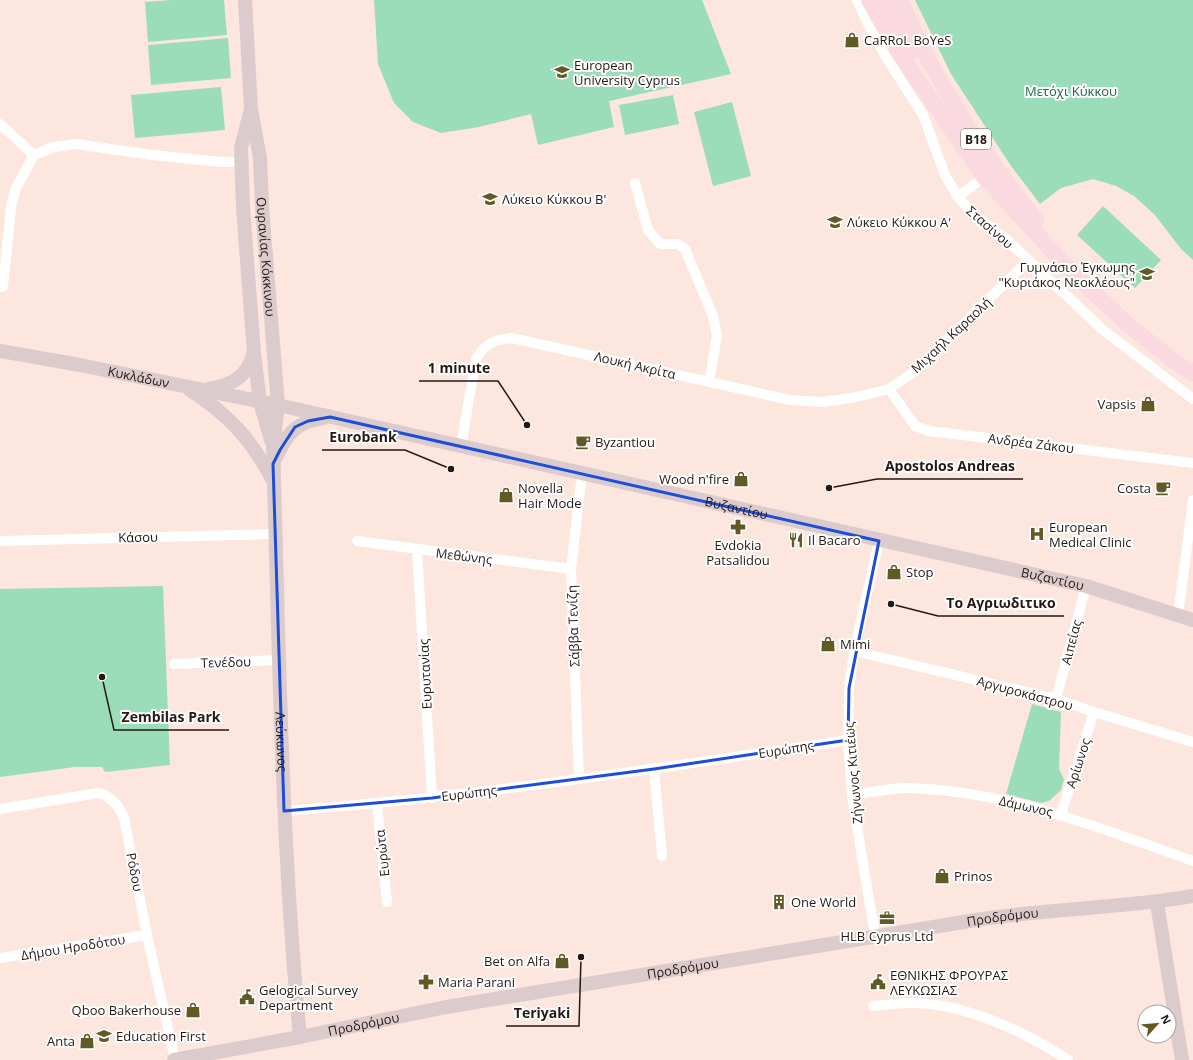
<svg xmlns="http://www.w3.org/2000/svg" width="1193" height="1060" viewBox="0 0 1193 1060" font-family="'Open Sans',sans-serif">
<rect width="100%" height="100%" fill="#fce6dd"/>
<g fill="#9bddb9">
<path d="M171 0H224L227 35 148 42 145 2Z"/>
<path d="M374 0H702L731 74 609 101 614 127 538 145 531 114 479 127 441 133 413 122 394 103 378 64Z"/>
<path d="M915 0H1193V260L1181 249 1155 215 1134 196 1116 186 1093 179 1061 188 1040 204 1011 166 951 74Z"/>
<path d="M228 38 231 78 151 85 148 45Z"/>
<path d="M221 87 225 130 135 138 131 95Z"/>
<path d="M673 95 679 124 625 135 619 105Z"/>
<path d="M732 102 751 176 713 186 694 112Z"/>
<path d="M1103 206 1161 260 1135 288 1077 235Z"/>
<path d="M163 586 170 765 105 772 102 767H75L0 777V589Z"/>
<path d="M1032 704 1061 712 1059 769 1064 779 1061 790 1049 801 1041 803 1006 794Z"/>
</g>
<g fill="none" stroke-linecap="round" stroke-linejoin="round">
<g stroke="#fff" stroke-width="10">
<path d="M857 0 869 26 885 55 923 115 945 175 958 197 972 213 1006 239 1102 329 1193 399"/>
<path d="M0 124 34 155 16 188 11 207 3 287"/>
<path d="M34 155 54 147 76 144 152 155 222 162H241"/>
<path d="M635 183 648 230 660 244H678L685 249 713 316 717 336 709 382"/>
<path d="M958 197 984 177"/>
<path d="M889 389 915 426 929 431 1193 463"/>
<path d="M461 446 476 359C485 344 495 339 512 338L790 400 823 402 852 398 889 389 915 371 1028 261"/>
<path d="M0 541 276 534"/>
<path d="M357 541 571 569"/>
<path d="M417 550 432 798"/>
<path d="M1178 615 1193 500"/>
<path d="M854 651 1056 699 1094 712 1193 742"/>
<path d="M174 664 278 660"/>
<path d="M1056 699 1086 586"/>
<path d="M654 769 662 856"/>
<path d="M579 779 571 569 582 474"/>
<path d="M852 795C870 793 889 788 906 788 1006 790 1100 828 1193 861"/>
<path d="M377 804 387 902"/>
<path d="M0 809 98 793C112 796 119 806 124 818L147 935 175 1060"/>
<path d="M284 811C473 797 660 768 848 740"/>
<path d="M1061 814 1094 712"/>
<path d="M875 936 852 795 848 740 849 688 854 651 879 541"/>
<path d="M0 958 147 935"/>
<path d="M873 1006C886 1005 899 1003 912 1003 964 1003 1026 1032 1068 1060"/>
</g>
<g stroke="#dccbcd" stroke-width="14">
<path id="s1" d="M245 0 251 109 260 158 262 207 278 405 273 445C279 643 281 840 300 1037"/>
<path d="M251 109 241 148 243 207 254 353 260 402 271 440"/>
<path id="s2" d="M0 351 80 365 278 405 1086 586 1193 620"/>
<path d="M208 389C230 385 246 379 253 355"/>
<path d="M190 390C228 414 251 439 272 479"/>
<path d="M274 461C287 435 293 422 324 418"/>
<path d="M1157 903 1182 1060"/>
<path id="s3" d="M174 1060 300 1037 446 1007 976 920C1048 908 1121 909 1193 896"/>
</g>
<g stroke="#fbd9e0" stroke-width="16">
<path d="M869 0 896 48 984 177 1069 269 1127 324 1175 362 1193 373"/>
<path d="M885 0 910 53"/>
<path d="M900 0C934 80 982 153 1036 220"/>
</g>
</g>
<path fill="none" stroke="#1d4ed8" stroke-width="3" stroke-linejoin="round" d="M330 417 879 541 849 688 848 740 654 769 432 798 284 811 273 464 280 450 295 427 308 421Z"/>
<defs>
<g id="shop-bare" transform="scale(1.2)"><path d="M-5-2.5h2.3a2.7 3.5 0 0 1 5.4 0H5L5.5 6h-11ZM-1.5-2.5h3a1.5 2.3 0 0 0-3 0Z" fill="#625a26" stroke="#fff" stroke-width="2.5" paint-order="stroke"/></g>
<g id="university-bare" transform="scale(1.2)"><path d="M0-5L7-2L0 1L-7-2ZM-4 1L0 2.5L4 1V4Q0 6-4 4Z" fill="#625a26" stroke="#fff" stroke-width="2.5" paint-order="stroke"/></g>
<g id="school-bare" transform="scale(1.2)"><path d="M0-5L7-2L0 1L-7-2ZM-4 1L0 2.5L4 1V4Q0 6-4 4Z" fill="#625a26" stroke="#fff" stroke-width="2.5" paint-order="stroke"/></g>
<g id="cafe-bare" transform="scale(1.2)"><path d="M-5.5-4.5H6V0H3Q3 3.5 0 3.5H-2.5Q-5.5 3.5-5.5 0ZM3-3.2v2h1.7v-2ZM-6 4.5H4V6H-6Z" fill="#625a26" stroke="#fff" stroke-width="2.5" paint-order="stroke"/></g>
<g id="pharmacy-bare" transform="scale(1.2)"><path d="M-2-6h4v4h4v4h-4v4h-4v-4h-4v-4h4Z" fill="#625a26" stroke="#fff" stroke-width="2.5" paint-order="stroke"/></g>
<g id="hospital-bare" transform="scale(1.2)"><path d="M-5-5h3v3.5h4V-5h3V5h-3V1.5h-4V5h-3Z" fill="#625a26" stroke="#fff" stroke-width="2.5" paint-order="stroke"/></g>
<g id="restaurant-bare" transform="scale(1.2)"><path d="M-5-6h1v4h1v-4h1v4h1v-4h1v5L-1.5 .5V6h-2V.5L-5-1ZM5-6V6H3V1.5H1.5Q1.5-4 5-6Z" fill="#625a26" stroke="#fff" stroke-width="2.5" paint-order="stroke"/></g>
<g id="building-bare" transform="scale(1.2)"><path d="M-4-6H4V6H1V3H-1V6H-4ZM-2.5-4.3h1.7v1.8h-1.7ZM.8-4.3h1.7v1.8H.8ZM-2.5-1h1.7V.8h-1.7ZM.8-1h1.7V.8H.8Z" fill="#625a26" stroke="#fff" stroke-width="2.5" paint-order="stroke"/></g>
<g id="office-bare" transform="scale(1.2)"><path d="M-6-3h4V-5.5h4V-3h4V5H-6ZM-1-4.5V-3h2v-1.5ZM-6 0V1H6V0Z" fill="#625a26" stroke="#fff" stroke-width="2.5" paint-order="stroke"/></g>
<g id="civic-bare" transform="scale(1.2)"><path d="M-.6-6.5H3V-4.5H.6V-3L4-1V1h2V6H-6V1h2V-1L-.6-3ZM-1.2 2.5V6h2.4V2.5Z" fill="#625a26" stroke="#fff" stroke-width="2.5" paint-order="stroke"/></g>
</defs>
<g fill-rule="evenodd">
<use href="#shop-bare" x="852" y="40"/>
<use href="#university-bare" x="562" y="72"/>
<use href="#school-bare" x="490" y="199"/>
<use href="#school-bare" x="835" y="222"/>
<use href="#school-bare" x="1147" y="274"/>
<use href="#shop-bare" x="1148" y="404"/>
<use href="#cafe-bare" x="583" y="442"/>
<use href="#shop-bare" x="741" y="479"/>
<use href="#cafe-bare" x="1163" y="488"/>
<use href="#shop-bare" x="506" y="495"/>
<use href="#pharmacy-bare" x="738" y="527"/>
<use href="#hospital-bare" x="1037" y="534"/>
<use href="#restaurant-bare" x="796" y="540"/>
<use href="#shop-bare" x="894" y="572"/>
<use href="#shop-bare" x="828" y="644"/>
<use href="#shop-bare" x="942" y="876"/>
<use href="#building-bare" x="779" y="902"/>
<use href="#office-bare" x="887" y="918"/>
<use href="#shop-bare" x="562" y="961"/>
<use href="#pharmacy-bare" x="426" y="982"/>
<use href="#civic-bare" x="878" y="982"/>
<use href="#civic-bare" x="247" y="997"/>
<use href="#shop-bare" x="193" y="1010"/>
<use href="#school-bare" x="104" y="1036"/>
<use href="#shop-bare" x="87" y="1041"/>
</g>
<g text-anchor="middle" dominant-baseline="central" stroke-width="4" stroke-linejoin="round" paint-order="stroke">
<rect fill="#fff" stroke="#675e5a" stroke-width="1" x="961" y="129" width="30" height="20" rx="3"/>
<g font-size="12" font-weight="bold" fill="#261914">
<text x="976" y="139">B18</text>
</g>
<g font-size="13" fill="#261914" stroke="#fff" text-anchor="start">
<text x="864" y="40">CaRRoL BoYeS</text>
<text x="574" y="65">European<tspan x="574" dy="15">University Cyprus</tspan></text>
<text x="502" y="199">Λύκειο Κύκκου Β'</text>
<text x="847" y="222">Λύκειο Κύκκου Α'</text>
<text x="1135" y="267" text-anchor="end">Γυμνάσιο Έγκωμης<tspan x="1135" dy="15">"Κυριάκος Νεοκλέους"</tspan></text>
<text x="1136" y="404" text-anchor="end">Vapsis</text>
<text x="595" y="442">Byzantiou</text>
<text x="729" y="479" text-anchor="end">Wood n'fire</text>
<text x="518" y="488">Novella<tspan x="518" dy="15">Hair Mode</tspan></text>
<text x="1151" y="488" text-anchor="end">Costa</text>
<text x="1049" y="527">European<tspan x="1049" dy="15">Medical Clinic</tspan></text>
<text x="808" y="540">Il Bacaro</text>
<text x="738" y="545" text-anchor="middle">Evdokia<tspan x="738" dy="15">Patsalidou</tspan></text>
<text x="906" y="572">Stop</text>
<text x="840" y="644">Mimi</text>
<text x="954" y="876">Prinos</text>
<text x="791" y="902">One World</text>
<text x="887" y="936" text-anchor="middle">HLB Cyprus Ltd</text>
<text x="550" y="961" text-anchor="end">Bet on Alfa</text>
<text x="890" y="975">ΕΘΝΙΚΗΣ ΦΡΟΥΡΑΣ<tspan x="890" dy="15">ΛΕΥΚΩΣΙΑΣ</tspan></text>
<text x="438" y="982">Maria Parani</text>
<text x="259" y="990">Gelogical Survey<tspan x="259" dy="15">Department</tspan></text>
<text x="181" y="1010" text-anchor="end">Qboo Bakerhouse</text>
<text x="116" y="1036">Education First</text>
<text x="75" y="1041" text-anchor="end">Anta</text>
</g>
<g font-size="13" fill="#1f6747" stroke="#fff">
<text x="1071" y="91">Μετόχι Κύκκου</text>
</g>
<g font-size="13" fill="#261914" stroke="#fff">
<text transform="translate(990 227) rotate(41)">Στασίνου</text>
<text stroke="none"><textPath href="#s1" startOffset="258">Ουρανίας Κόκκινου</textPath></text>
<text transform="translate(951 335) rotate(-43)">Μιχαήλ Καραολή</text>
<text transform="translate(635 365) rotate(13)">Λουκή Ακρίτα</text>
<text stroke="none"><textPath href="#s2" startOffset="141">Κυκλάδων</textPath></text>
<text transform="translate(1031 443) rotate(7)">Ανδρέα Ζάκου</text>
<text stroke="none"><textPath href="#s2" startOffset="753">Βυζαντίου</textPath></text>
<text transform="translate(138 537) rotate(-1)">Κάσου</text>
<text transform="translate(464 556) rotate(7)">Μεθώνης</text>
<text stroke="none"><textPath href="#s2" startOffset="1077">Βυζαντίου</textPath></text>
<text transform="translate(573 626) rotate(-92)">Σάββα Τενίζη</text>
<text transform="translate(1071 642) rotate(-75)">Αιπείας</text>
<text transform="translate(226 662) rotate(-2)">Τενέδου</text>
<text transform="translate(425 674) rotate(-93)">Ευρυτανίας</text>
<text transform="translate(1025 693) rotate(15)">Αργυροκάστρου</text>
<text stroke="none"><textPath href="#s1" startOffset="744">Λεύκωνος</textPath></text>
<text transform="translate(786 749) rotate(-9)">Ευρώπης</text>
<text transform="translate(1078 763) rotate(-72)">Αρίωνος</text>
<text transform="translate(853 773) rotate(-95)">Ζήνωνος Κιτιέως</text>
<text transform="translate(469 793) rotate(-7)">Ευρώπης</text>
<text transform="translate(1026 806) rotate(13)">Δάμωνος</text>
<text transform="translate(382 853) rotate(-96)">Ευρώτα</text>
<text transform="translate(135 872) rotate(79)">Ρόδου</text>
<text stroke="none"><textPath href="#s3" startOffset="841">Προδρόμου</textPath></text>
<text transform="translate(73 947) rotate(-9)">Δήμου Ηροδότου</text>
<text stroke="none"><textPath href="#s3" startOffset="517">Προδρόμου</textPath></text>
<text stroke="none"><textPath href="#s3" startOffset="193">Προδρόμου</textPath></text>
</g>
</g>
<path fill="none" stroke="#261914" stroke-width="1.5" d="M527 425L498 381H419M451 469L405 450H322M829 488L877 479H1023M891 604L938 616H1064M102 677L114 730H229M581 957L579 1026H506"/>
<g fill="#261914" stroke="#fff" stroke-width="1.5">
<circle cx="527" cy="425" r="4"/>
<circle cx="451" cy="469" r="4"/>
<circle cx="829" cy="488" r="4"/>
<circle cx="891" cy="604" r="4"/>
<circle cx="102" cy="677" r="4"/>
<circle cx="581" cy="957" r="4"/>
</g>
<g font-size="14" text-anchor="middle" font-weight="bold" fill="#261914" stroke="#fff" stroke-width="4" stroke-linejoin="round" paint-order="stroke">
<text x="459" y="373">1 minute</text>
<text x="363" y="442">Eurobank</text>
<text x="950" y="471">Apostolos Andreas</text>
<text x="1001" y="608">Το Αγριωδιτικο</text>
<text x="171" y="722">Zembilas Park</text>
<text x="542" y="1018">Teriyaki</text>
</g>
<g transform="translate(1157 1024) rotate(63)"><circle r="19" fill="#ffffff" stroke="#a8a3a1"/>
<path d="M0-3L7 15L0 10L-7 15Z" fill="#625a26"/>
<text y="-6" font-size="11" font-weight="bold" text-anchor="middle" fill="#261914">N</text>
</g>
</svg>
